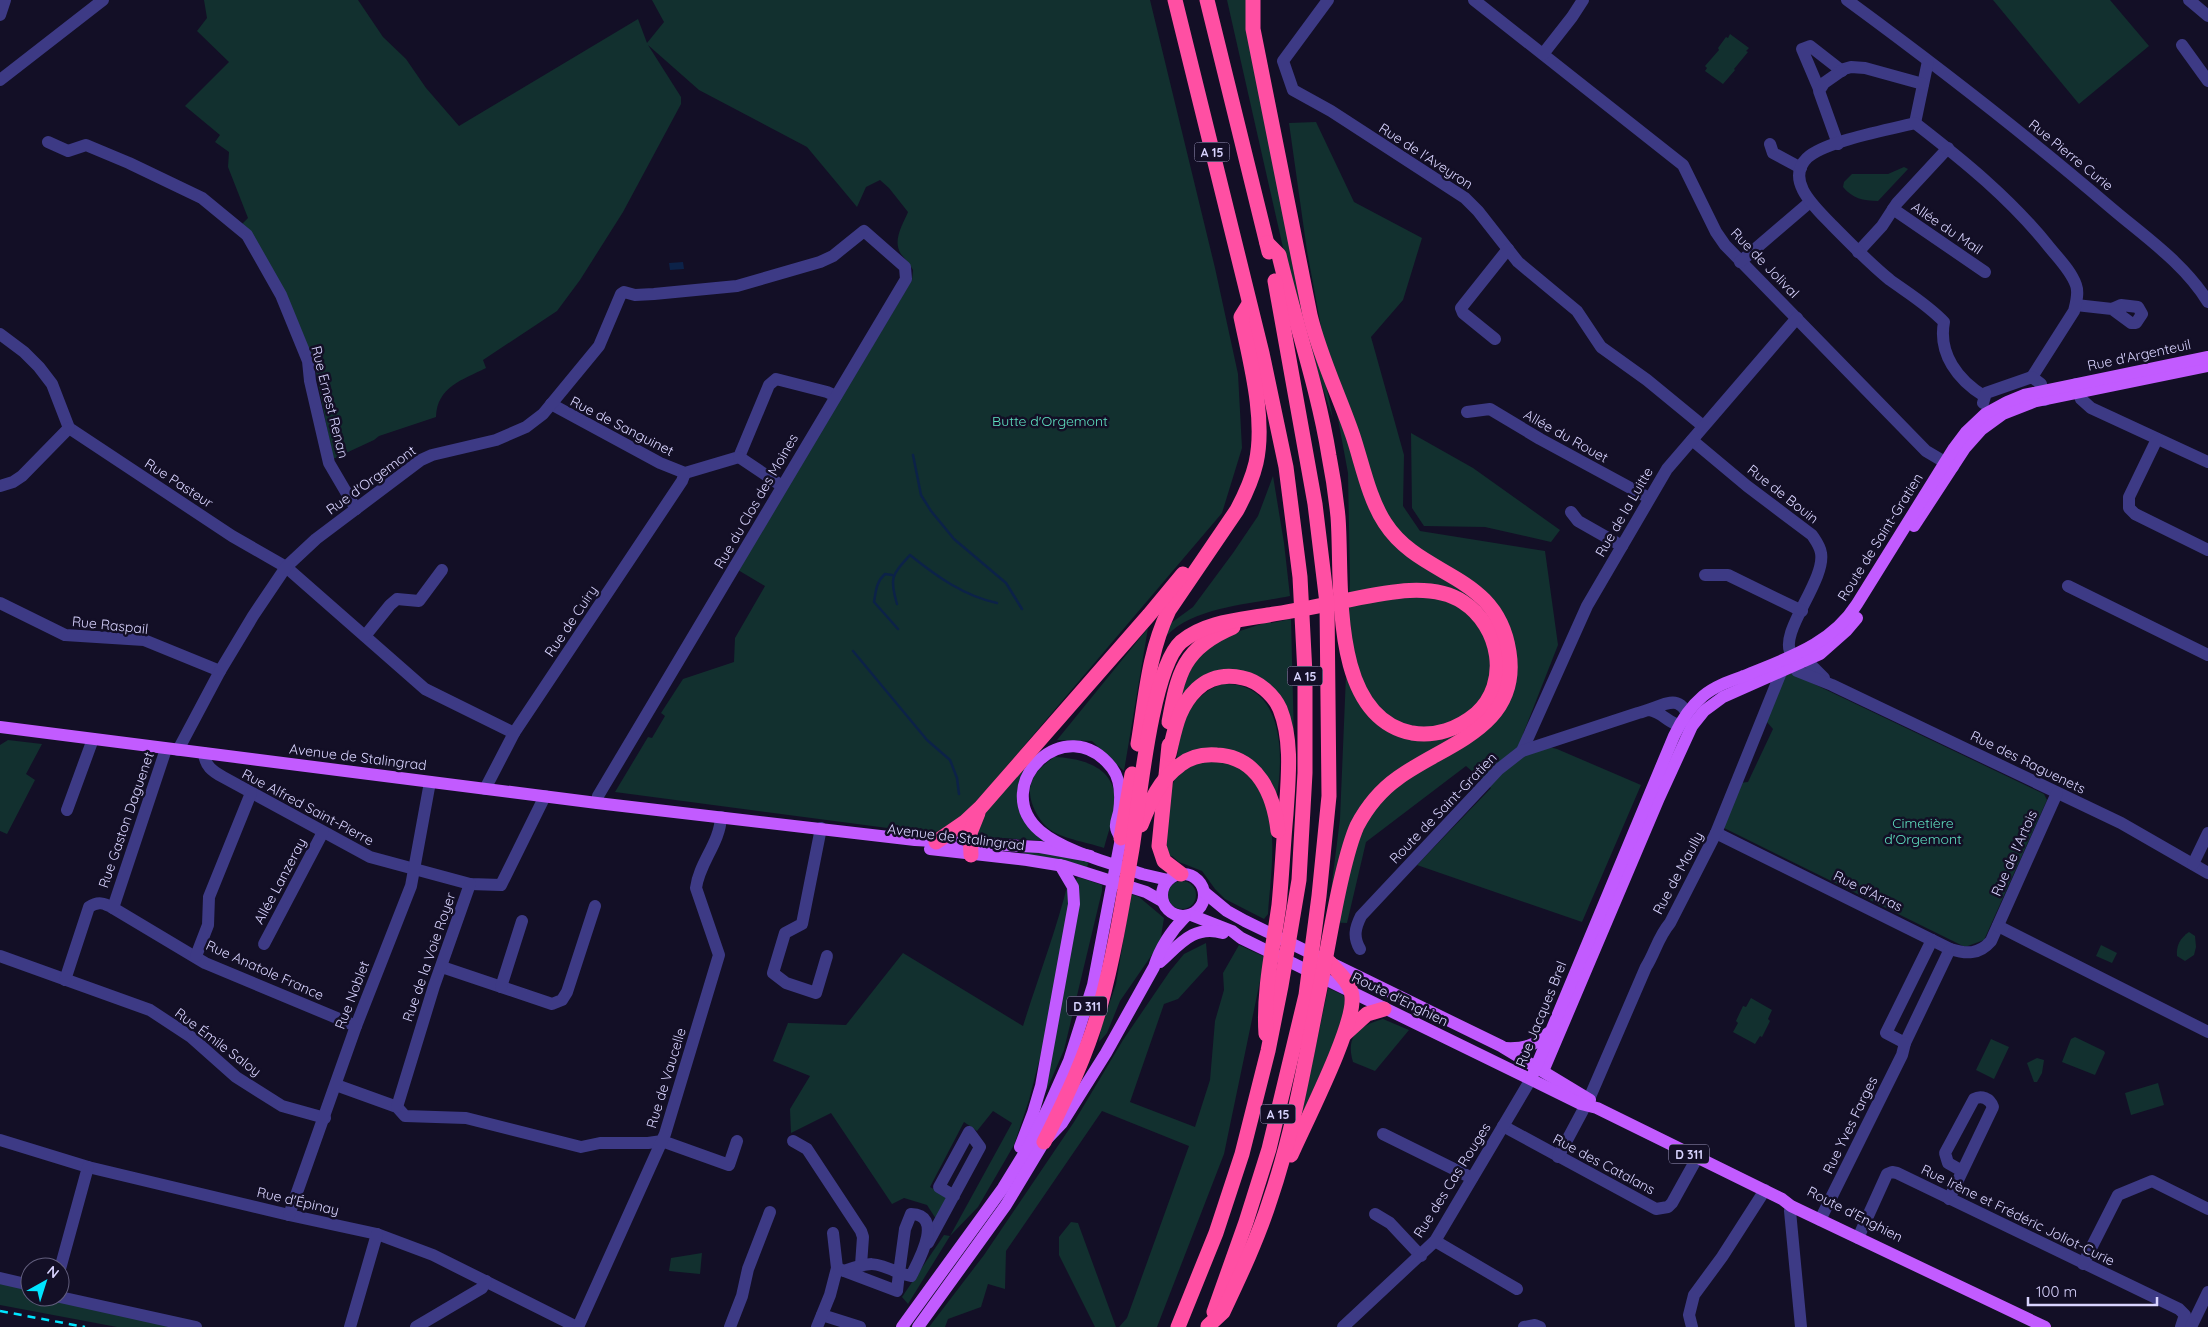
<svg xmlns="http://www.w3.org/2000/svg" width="2208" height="1327" viewBox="0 0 2208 1327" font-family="Quicksand,sans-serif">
<rect width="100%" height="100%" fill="#130f26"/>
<g fill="#12302f">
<path d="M204 0H358L383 37 406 59 426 88 459 126 638 19 647 43 664 22 652 0H1150L1215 268 1238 374 1242 448 1222 513 989 787 954 825 933 834 615 792 648 737 652 738 665 716 661 713 683 679 734 662 735 638 765 586 738 570 912 280 913 270C910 264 905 259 901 254 892 241 903 224 908 212L889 188 880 180 866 187 857 207 807 147 699 90 648 45 681 97V104L623 212 580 280 557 311 483 360 486 368C462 380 437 387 436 417L379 436 374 440 333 459 314 362 242 224 248 218 228 167 229 152 215 142 220 135 185 106 229 62 197 31 207 18Z"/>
<path d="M1227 0H1248L1333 419 1296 305Z"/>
<path d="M1993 0H2110L2149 46 2079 104Z"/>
<path d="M1730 34 1749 48 1746 51 1748 52 1734 69 1735 70 1723 84 1705 71 1707 68 1705 66 1719 50 1718 48 1726 37 1728 38Z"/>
<path d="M1316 122 1354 202 1422 238 1403 300 1371 337 1404 455 1403 506 1420 531 1545 551 1558 645 1523 734 1530 742 1557 749 1641 785 1582 922 1417 865 1491 788 1466 766 1366 842 1347 923 1327 922 1340 819 1350 580 1348 473 1307 251 1289 123Z"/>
<path d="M1904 167 1908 169 1878 201C1863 201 1852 198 1843 187L1844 182 1852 174H1888Z"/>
<path d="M1411 433 1473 468 1560 530 1551 542 1485 527 1424 526 1412 508Z"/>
<path d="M1273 476 1284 543 1290 596C1252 604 1188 607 1163 640L1171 623 1193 607 1233 553 1258 516Z"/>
<path d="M1291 619 1294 740 1286 711 1246 673 1179 698 1196 657 1225 636 1270 621 1271 623Z"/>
<path d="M1148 628 1124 771 1092 741 1057 740Z"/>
<path d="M1791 673 2044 794 2047 800 1984 940 1965 947 1724 828 1739 783 1748 782 1773 729 1766 721 1785 676Z"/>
<path d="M1222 684C1283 681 1284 752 1277 795L1249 759 1177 758C1180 726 1188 696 1222 684Z"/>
<path d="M8 740 42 744 26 774 35 780 7 834 0 831V745Z"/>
<path d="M1034 756 1020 792 1049 841 985 837 981 834 974 833 978 822Z"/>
<path d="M1054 757C1082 758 1116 767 1115 802 1114 817 1108 833 1104 848 1090 843 1064 839 1052 831 1039 823 1026 799 1031 784 1034 772 1045 764 1054 757Z"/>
<path d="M1204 761C1212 762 1223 760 1230 763 1287 787 1271 865 1268 914L1264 919 1225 899 1215 889 1202 871 1179 862 1172 856 1169 858 1166 853C1167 831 1164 785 1182 770 1188 766 1197 764 1204 761Z"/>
<path d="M1041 850 1089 860 1087 868 1022 856V853Z"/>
<path d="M1078 877 1102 885V891L1064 1050 1044 1096 1075 882Z"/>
<circle cx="1182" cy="895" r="14"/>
<path d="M1068 883 1071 891 1045 1038 1029 1100 1014 1145 978 1207 950 1236 908 1304 902 1297 944 1235 950 1236 1012 1123 993 1111 977 1131 964 1122 930 1187 949 1198 936 1219 927 1205 904 1198 892 1204 831 1113 791 1133 790 1109 810 1076 773 1061 788 1023 846 1025 903 953 1023 1026C1038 978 1056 931 1068 883Z"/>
<path d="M1131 894 1139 897 1164 918 1160 943 1120 1001 1107 1033 1099 1042 1101 1028 1116 984Z"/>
<path d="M2189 932 2195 936 2196 947 2194 955 2185 961 2177 956C2176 946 2180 938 2189 932Z"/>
<path d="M1206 943 1208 966 1178 999 1164 1004 1130 1102 1195 1127 1210 1080 1215 1021 1224 990 1223 973 1239 945 1265 957 1224 1154 1157 1327H1119L1127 1318 1189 1146 1102 1111 1006 1251 1005 1289 988 1284 981 1307 948 1319 945 1327H929L984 1255 1074 1122 1123 1040 1170 971 1184 954Z"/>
<path d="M2101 945 2117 953 2112 963 2096 956Z"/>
<path d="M1328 988 1343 995 1349 1009 1301 1117Z"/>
<path d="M1751 998 1772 1010 1768 1019 1770 1021 1762 1037 1760 1036 1755 1044 1733 1032 1738 1023 1736 1021 1743 1006 1746 1007Z"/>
<path d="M1383 1019 1409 1030 1375 1071 1353 1062C1345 1035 1359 1026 1383 1019Z"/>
<path d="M2075 1037 2104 1051 2105 1053 2095 1075 2062 1062 2071 1039Z"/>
<path d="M1991 1039 2009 1047 1994 1079 1976 1070Z"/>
<path d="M2037 1058 2044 1060 2042 1073 2037 1082H2034L2027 1063Z"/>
<path d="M2158 1083 2164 1105 2131 1115 2125 1093Z"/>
<path d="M1071 1222 1078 1223 1116 1327H1095L1059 1255V1237Z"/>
<path d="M702 1253 700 1274 669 1271 671 1258Z"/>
<path d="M0 1283 30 1290V1297H52L177 1327H117L0 1305Z"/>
</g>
<path fill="#0c2248" d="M683 262 684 269 670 270 669 263Z"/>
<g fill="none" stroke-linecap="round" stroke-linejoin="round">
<g stroke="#0c2248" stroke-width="2.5">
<path d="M913 455 921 495 931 511 954 539 1006 583 1022 609"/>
<path d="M892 575 885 574C876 582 876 591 874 602L898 629"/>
<path d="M897 604C889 577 892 575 910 555 936 576 964 596 997 603"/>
<path d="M853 651 927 740 950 760 957 778 959 794"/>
</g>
<g stroke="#3d3a85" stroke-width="12">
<path d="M1328 0 1283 61 1293 90 1331 111 1465 198 1478 211 1518 262 1577 311 1601 347 1647 380 1703 426"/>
<path d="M1474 0 1683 165 1716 232 1725 245 1926 451 1953 467"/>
<path d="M1847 0C1937 66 2026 135 2110 207 2145 237 2184 263 2208 302"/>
<path d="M2189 0 2208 16"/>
<path d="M0 15 5 0"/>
<path d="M2182 45 2208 81"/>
<path d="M1543 54 1572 17 1583 0"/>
<path d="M0 80 103 0"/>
<path d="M1819 89 1802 49 1810 46 1842 71"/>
<path d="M1915 123 1928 61"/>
<path d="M48 142 68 151 86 145 129 163 202 198 247 235 281 295 308 361 310 381 329 463 356 509"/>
<path d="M1770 144 1773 153 1801 168"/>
<path d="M1838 144 1819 91 1824 83 1844 69 1851 67 1865 68 1923 84"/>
<path d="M1893 209 1985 272"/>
<path d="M1858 252 1882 226 1897 203 1948 148"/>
<path d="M1740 262 1810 202"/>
<path d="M2076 305 2112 309 2131 323H2136L2142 314 2138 307 2121 305 2112 309"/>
<path d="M0 334 24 352 39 367 52 384 69 428 232 536 286 567 425 689 514 733"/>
<path d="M1495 339 1463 313 1461 308 1508 249"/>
<path d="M2076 384 2081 399 2091 408 2208 462"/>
<path d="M1984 396C1958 380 1938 354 1944 322 1928 305 1908 293 1890 280 1869 263 1851 244 1832 225 1817 209 1784 181 1807 158 1825 141 1889 130 1915 123 1964 161 2011 199 2050 248 2059 259 2071 271 2076 285 2079 293 2076 303 2074 311L2032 377"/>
<path d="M1983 403 1986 393 2032 377 2041 384 2045 400"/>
<path d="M551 404 660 463 685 473 739 457 769 385 776 379 827 392 836 396"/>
<path d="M1467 412 1490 409 1540 439 1649 498"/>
<path d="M2157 439 2129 497V508L2135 514 2208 550"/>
<path d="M1692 440 1747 486 1812 535C1816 541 1820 546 1821 553 1826 581 1776 635 1792 655L1805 659 1824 678"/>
<path d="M739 457 782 486"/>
<path d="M0 486 13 482 22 476 69 428"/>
<path d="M1571 512 1578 521 1622 546"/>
<path d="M1705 575H1728L1802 611"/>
<path d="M2068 586 2208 655"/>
<path d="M0 603 65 635 144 640 220 671"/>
<path d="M365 636 390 605 397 599 419 601 442 570"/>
<path d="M1794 656 1792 664 1797 671 1832 685 2121 823 2208 873"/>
<path d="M178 750 220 671 253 616 286 567 316 539 421 460 432 455 496 440 526 427 543 414 599 346 621 294 624 292 635 295 654 294 737 286 820 262 833 256 864 231 905 267 906 279 598 796 597 803"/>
<path d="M1522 751 1587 606 1667 469 1797 318"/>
<path d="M204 753C205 766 212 771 223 777L370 857 470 884 501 885 545 796"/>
<path d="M485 789 514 733 682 481 685 473"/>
<path d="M67 810 93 739"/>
<path d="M821 828 802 924 785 933 773 973 786 983 816 993 827 956"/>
<path d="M1716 833 1950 949C1966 954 1979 955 1991 941L2057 793"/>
<path d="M2193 864 2208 833"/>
<path d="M113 908 205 963 356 1026"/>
<path d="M1998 926 2208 1032"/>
<path d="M1932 940 1886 1033 1905 1043 1950 949"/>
<path d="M264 944 323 832"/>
<path d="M1360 949C1353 937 1355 928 1361 916L1499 769 1522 751 1638 713C1666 706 1681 688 1692 726 1667 727 1668 714 1649 710"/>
<path d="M0 956 150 1010 191 1037 236 1077 282 1106 325 1118"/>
<path d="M196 956 208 925 209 897 251 793"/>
<path d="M442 967 552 1004 562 1000 567 992 595 906"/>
<path d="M65 980 89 907C98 901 104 903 113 908L166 749"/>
<path d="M501 987 522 921"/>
<path d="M336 1085 397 1107 405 1116 466 1118 581 1147 600 1143H648L662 1141"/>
<path d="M397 1107 434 986 470 884"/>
<path d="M1503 1126 1656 1209 1668 1207 1672 1203 1697 1158"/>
<path d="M1383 1134 1472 1178"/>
<path d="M0 1140 88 1167 289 1215 377 1234 433 1255 577 1327"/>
<path d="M662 1141 729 1165 737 1141"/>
<path d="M793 1141 807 1149 861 1231 863 1237 861 1265"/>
<path d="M1558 1157 1589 1099 1646 967C1655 953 1658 937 1670 923L1716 833 1784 665"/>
<path d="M1949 1199 1993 1107C1990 1098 1981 1095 1974 1099L1945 1153 1948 1163 1962 1171"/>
<path d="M1791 1206 1790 1211 1801 1327"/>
<path d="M1375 1214 1390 1223 1421 1256"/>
<path d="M289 1215 356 1026 411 886 430 782"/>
<path d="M1820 1220 1902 1055 1905 1043"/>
<path d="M1858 1238 1887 1174 1892 1172 1897 1173 2179 1309 2185 1315 2181 1327"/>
<path d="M1435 1241 1517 1289"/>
<path d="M928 1243 980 1147 969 1132 939 1187 954 1196"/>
<path d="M2083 1264 2118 1195 2152 1181 2208 1209"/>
<path d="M837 1268 844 1271 897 1291 899 1273 911 1276C918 1262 945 1215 911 1214L905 1229 899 1273C874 1261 870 1262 844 1271"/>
<path d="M60 1269 88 1167"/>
<path d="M0 1278 30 1285"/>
<path d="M60 1297 196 1327"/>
<path d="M822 1315 860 1327"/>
<path d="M350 1327 377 1234"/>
<path d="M416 1327 482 1288 486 1281"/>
<path d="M578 1327 665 1134 719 955 696 888C699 863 720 843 721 817"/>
<path d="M730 1327 742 1296 748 1269 770 1212"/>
<path d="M817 1327 830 1295 837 1268 833 1233"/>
<path d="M1343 1327 1435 1241 1531 1079"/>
<path d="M1524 1327 1535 1325 1540 1327"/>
<path d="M1692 1327 1689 1315 1694 1295 1722 1257 1765 1190"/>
<path d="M2191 1327 2208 1292"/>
</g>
<g stroke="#c25bff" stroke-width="12">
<path d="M1914 526 1965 448 1981 430 2003 414 2036 401 2208 366"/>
<path d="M0 727 597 803 915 840 1040 847 1090 856"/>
<path d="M930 849 1027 860 1064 866 1146 892 1162 901"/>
<circle cx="1183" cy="895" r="21"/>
<path d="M1204 892 1227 911 1245 921 1501 1046 1590 1100"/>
<path d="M1191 915 1232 931 1241 938 1581 1104 1597 1108 1782 1199 1791 1206 1814 1217 2045 1327"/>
<path d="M1160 962C1179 945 1194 924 1223 933"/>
<path d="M1505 1048C1523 1049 1535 1046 1548 1033"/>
<path d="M1544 1069 1659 798 1692 726 1704 711 1723 697 1820 654 1846 631 1857 618"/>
<path d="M1531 1079 1674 736C1681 721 1690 707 1703 696 1715 686 1730 681 1744 676 1787 658 1831 645 1857 604L1954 448 1966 432 1985 414 2007 402 2024 395 2208 357"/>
<path d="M1020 1147 1033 1113 1041 1086 1074 904 1073 887 1060 865"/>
<path d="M902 1327 1003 1188 1030 1144 1049 1106 1069 1061 1093 985 1121 838C1119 835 1116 831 1116 827 1115 823 1118 817 1119 812 1121 798 1121 780 1112 768 1066 708 988 786 1040 831 1065 852 1111 863 1142 874L1168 880"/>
<path d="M918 1327 1006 1205 1044 1142 1062 1123 1106 1053 1154 967C1160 948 1171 931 1185 917"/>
</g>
<g stroke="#ff4fa3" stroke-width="15">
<path d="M1175 0 1262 353 1286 467 1300 577 1305 674V773L1299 880 1281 986 1268 1051 1242 1154 1216 1233 1178 1327"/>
<path d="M1207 0 1269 252"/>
<path d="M1169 722C1178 673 1183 648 1233 627"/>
<path d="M1138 744C1146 697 1148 654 1169 610L1237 510C1245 495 1252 480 1256 463 1266 419 1250 361 1241 317L1249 304"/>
<path d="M1169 745 1159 846 1164 861 1181 874"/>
<path d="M1169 754C1175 729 1178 707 1197 689 1210 677 1226 674 1243 678 1258 681 1274 695 1280 709 1293 741 1288 781 1286 814 1283 845 1282 875 1279 905 1273 948 1263 992 1266 1034"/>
<path d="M1141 825C1150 802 1160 779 1180 765 1190 757 1204 754 1217 755 1258 757 1274 795 1278 831"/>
<path d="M1121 838 1132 774"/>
<path d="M936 842 965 822 981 807 1149 615 1183 574"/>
<path d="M971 855 970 833 978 813"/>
<path d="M1345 1034 1367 1014 1384 1009"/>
<path d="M1044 1142C1066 1098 1087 1054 1100 1007 1114 956 1123 901 1132 849 1139 805 1151 669 1181 642 1205 622 1239 620 1268 615 1288 612 1308 608 1328 604 1368 597 1427 578 1463 602 1500 626 1511 683 1476 714 1458 729 1435 737 1412 733 1328 716 1343 580 1338 517 1336 497 1333 476 1329 456 1318 388 1295 322 1279 255L1267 243"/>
<path d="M1291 1155C1305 1123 1355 1026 1352 997 1351 983 1338 972 1329 962"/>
<path d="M1214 1312 1246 1222 1269 1149 1306 995 1319 896 1329 796 1327 603 1315 504 1275 281"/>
<path d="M1208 1326 1223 1312C1240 1276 1258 1238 1270 1200 1292 1136 1304 1068 1317 1002 1326 960 1332 918 1342 876 1346 859 1350 842 1357 826 1367 807 1381 790 1398 778 1444 744 1521 728 1509 652 1497 572 1421 579 1385 523 1369 499 1362 463 1353 436 1339 395 1320 357 1310 315L1253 29V0"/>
</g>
<path stroke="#00e5ff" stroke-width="2.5" stroke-dasharray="8 6" stroke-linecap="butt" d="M0 1311 85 1327"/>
</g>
<g text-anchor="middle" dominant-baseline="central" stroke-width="5" stroke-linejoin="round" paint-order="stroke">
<g fill="#130f26" stroke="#9e99be" stroke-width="1">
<rect x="1194.5" y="142.5" width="35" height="19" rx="4"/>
<rect x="1287.5" y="666.5" width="35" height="19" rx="4"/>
<rect x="1067" y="996.5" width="40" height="19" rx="4"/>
<rect x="1260.5" y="1104.5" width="35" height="19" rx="4"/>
<rect x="1669" y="1144.5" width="40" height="19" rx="4"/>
</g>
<g font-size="12" font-weight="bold" fill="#d9d4ff">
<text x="1212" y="152">A 15</text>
<text x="1305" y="676">A 15</text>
<text x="1087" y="1006">D 311</text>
<text x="1278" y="1114">A 15</text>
<text x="1689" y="1154">D 311</text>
</g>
<g font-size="14" fill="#d9d4ff" stroke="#130f26">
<text transform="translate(2071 155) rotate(39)">Rue Pierre Curie</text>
<text transform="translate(1426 156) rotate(33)">Rue de l'Aveyron</text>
<text transform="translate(1947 228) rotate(34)">Allée du Mail</text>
<text transform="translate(1765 263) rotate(46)">Rue de Jolival</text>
<text transform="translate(2139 355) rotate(-12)">Rue d'Argenteuil</text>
<text transform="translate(330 402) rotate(76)">Rue Ernest Renan</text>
<text transform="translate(622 426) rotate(27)">Rue de Sanguinet</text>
<text transform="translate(1566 436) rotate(29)">Allée du Rouet</text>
<text transform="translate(371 480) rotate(-36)">Rue d'Orgemont</text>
<text transform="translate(179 483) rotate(33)">Rue Pasteur</text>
<text transform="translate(1783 494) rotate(38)">Rue de Bouin</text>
<text transform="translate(756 501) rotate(-60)">Rue du Clos des Moines</text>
<text transform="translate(1624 512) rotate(-60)">Rue de la Luitte</text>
<text transform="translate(1880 537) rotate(-58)">Route de Saint-Gratien</text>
<text transform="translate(571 621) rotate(-56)">Rue de Cuiry</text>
<text transform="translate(110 625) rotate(6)">Rue Raspail</text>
<text transform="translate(358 757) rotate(7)">Avenue de Stalingrad</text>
<text transform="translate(2028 762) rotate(26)">Rue des Raguenets</text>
<text transform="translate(308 807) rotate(28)">Rue Alfred Saint-Pierre</text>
<text transform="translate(1443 808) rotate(-46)">Route de Saint-Gratien</text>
<text transform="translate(126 820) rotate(-71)">Rue Gaston Daguenet</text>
<text transform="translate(956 837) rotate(7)">Avenue de Stalingrad</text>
<text transform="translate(2014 853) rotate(-66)">Rue de l'Artois</text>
<text transform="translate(1678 873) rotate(-62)">Rue de Maully</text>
<text transform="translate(280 881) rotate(-62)">Allée Lanzeray</text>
<text transform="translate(1868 891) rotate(26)">Rue d'Arras</text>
<text transform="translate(429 957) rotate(-71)">Rue de la Voie Royer</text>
<text transform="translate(265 970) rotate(24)">Rue Anatole France</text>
<text transform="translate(352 995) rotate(-69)">Rue Noblet</text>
<text transform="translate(1400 999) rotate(26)">Route d'Enghien</text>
<text transform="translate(1541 1014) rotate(-68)">Rue Jacques Brel</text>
<text transform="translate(218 1042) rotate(37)">Rue Émile Saloy</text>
<text transform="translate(666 1078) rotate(-73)">Rue de Vaucelle</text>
<text transform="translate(1850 1125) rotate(-64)">Rue Yves Farges</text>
<text transform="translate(1604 1164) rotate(28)">Rue des Catalans</text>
<text transform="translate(1452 1180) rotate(-58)">Rue des Cas Rouges</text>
<text transform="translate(298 1201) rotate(13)">Rue d'Épinay</text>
<text transform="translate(1855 1214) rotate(27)">Route d'Enghien</text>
<text transform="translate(2018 1215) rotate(26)">Rue Irène et Frédéric Joliot-Curie</text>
</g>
<g font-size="14" fill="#5fe0c0" stroke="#130f26">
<text x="1050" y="421">Butte d'Orgemont</text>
<text x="1923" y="823">Cimetière<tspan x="1923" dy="16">d'Orgemont</tspan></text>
</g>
</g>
<g transform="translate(45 1282) rotate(39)"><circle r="24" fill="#130f26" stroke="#625e7d"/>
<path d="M0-4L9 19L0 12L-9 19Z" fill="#00e5ff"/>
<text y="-8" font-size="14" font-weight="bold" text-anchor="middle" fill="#d9d4ff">N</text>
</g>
<path d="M2028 1297v8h129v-8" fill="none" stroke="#d9d4ff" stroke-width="2.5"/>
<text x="2036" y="1297" font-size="15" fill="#d9d4ff" stroke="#130f26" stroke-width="4" paint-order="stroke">100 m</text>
</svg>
